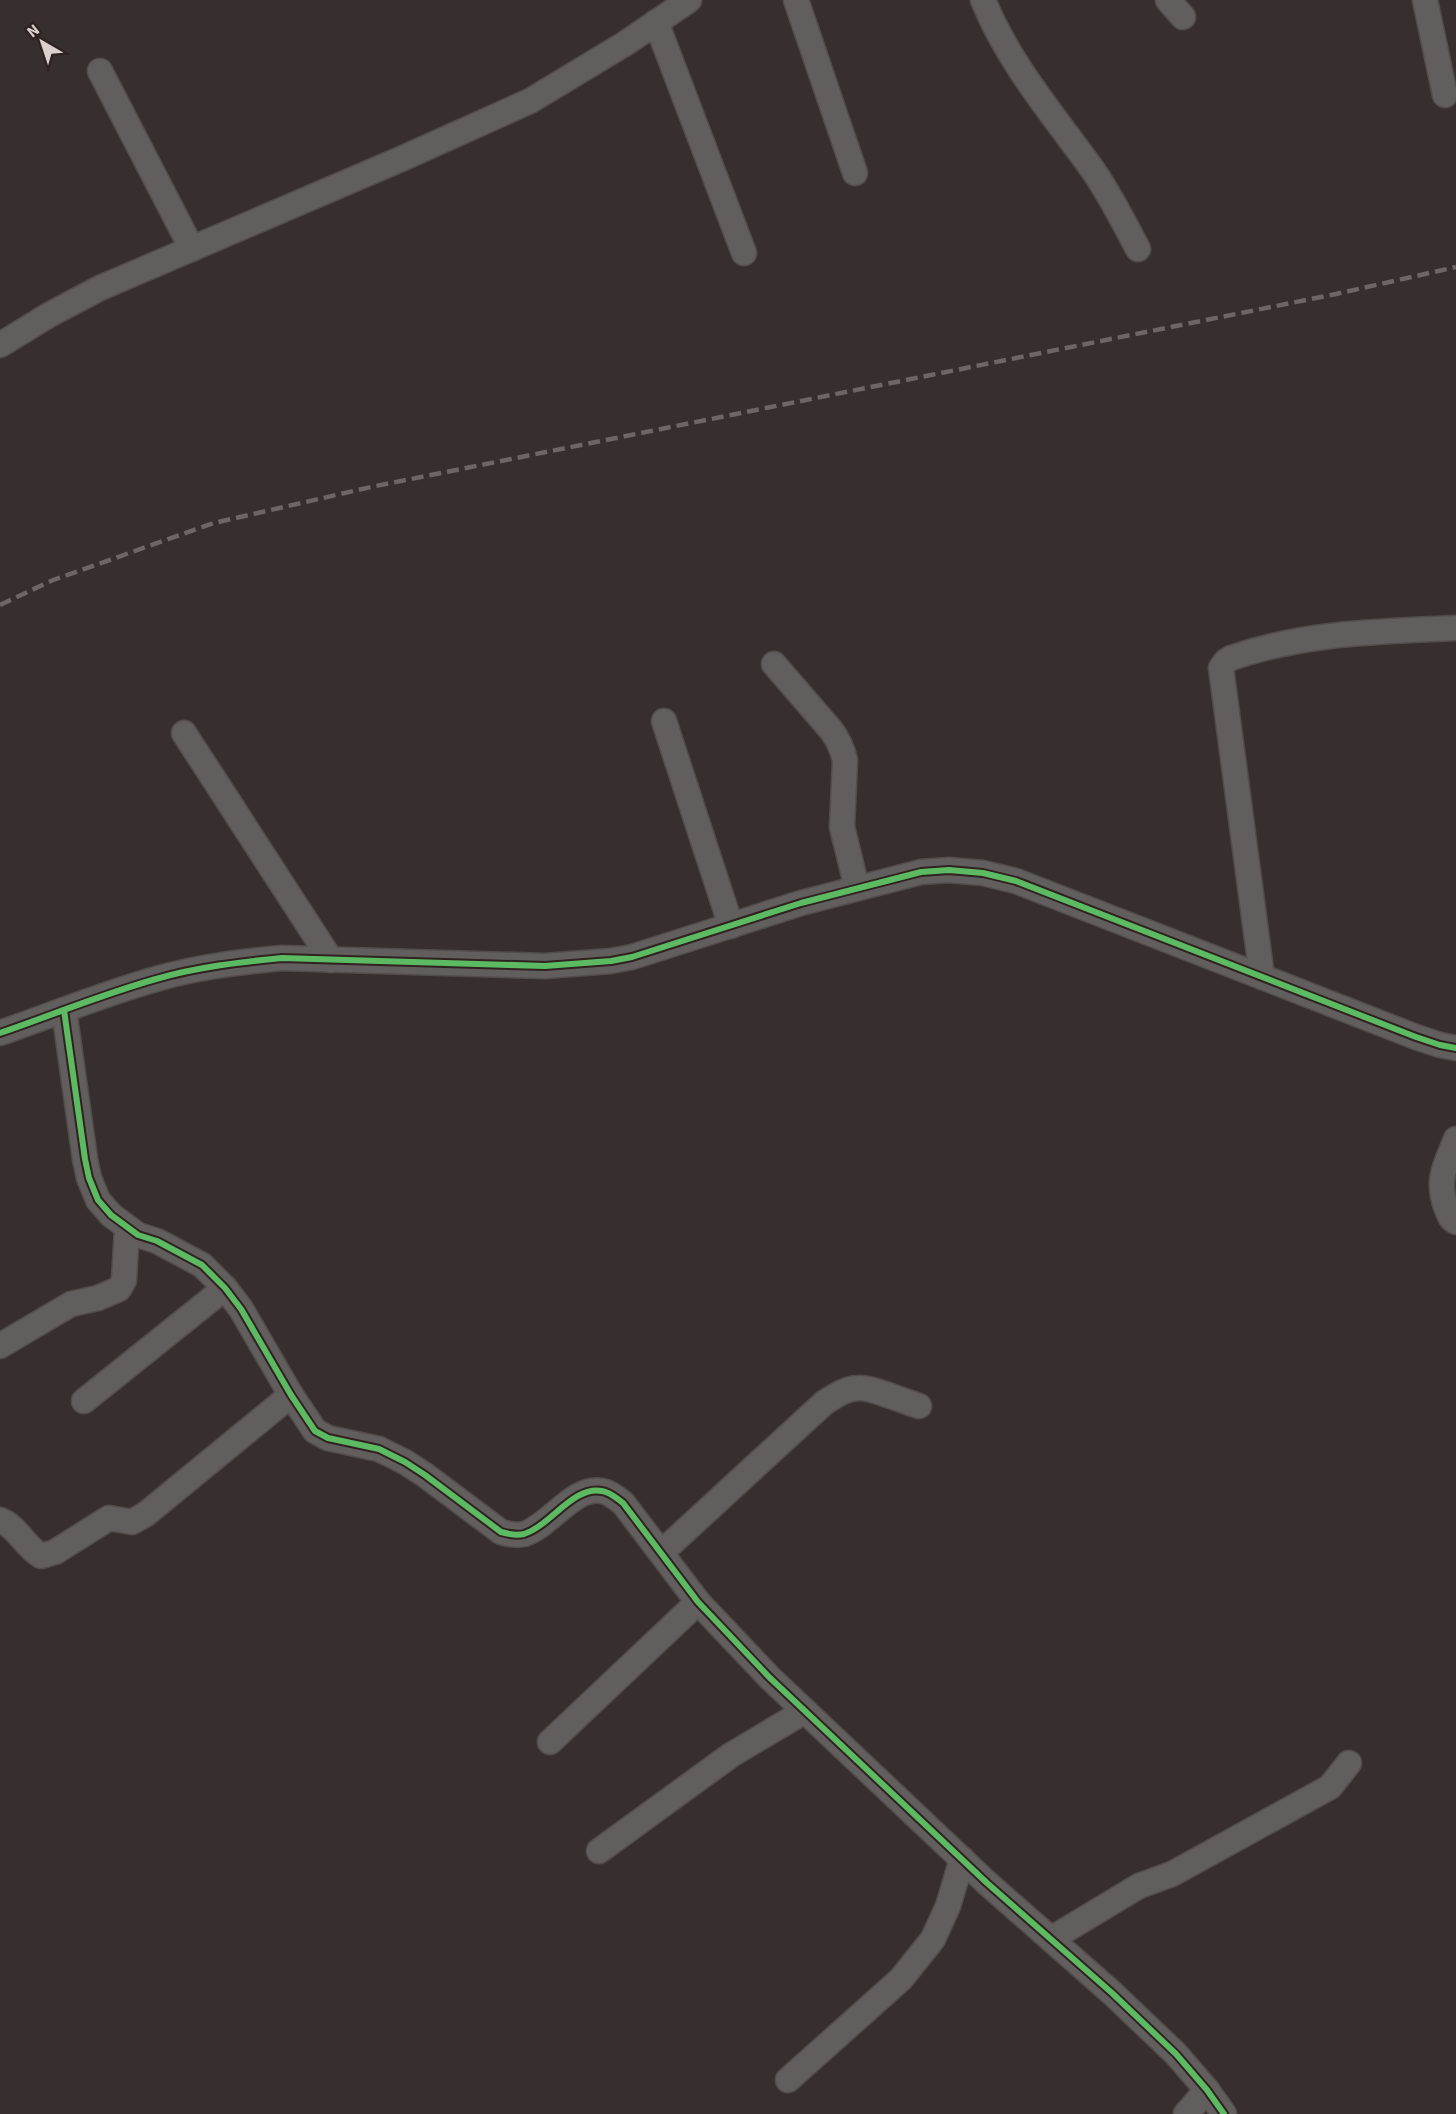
<svg xmlns="http://www.w3.org/2000/svg" width="1456" height="2114" viewBox="0 0 1456 2114" font-family="'Source Sans 3',sans-serif">
<rect width="100%" height="100%" fill="#362f2e"/>
<g fill="none" stroke-linecap="round" stroke-linejoin="round">
<g stroke="#524c4b" stroke-width="27">
<g id="minor">
<path d="M796 0 855 173"/>
<path d="M983 0C1009 63 1050 111 1090 166 1109 192 1123 221 1138 249"/>
<path d="M1168 0 1183 17"/>
<path d="M1425 0 1445 95"/>
<path d="M656 22 744 253"/>
<path d="M100 71 192 249"/>
<path d="M0 345 49 315 100 288 401 159 530 101 626 43 689 0"/>
<path d="M774 664 831 730C838 739 842 748 845 760L842 827 857 888"/>
<path d="M664 721 731 926"/>
<path d="M184 733 331 960"/>
<path d="M1262 977 1221 668 1226 661 1231 658C1307 632 1376 632 1456 628"/>
<path d="M64 1010 85 1159 89 1178 98 1200 111 1215 138 1235 157 1241 202 1265 225 1288 241 1309 291 1395 315 1431 328 1438 379 1449 405 1462 425 1475 501 1532C508 1534 516 1536 524 1534 550 1526 574 1485 602 1491 610 1492 616 1498 623 1503L698 1602 769 1677 987 1883 1112 1993 1176 2054 1207 2090 1224 2114"/>
<path d="M0 1033C52 1015 103 994 156 979 197 967 240 962 282 958L545 966 611 961 632 957 801 903 921 872 949 870 983 873 1016 881 1416 1037 1440 1045 1456 1048"/>
<path d="M1456 1139C1446 1165 1436 1179 1446 1207 1449 1214 1450 1219 1456 1222"/>
<path d="M0 1346 71 1304 98 1298 119 1289 124 1280 127 1228"/>
<path d="M84 1401 225 1288"/>
<path d="M0 1520C17 1526 25 1547 41 1556L55 1552 109 1518 132 1522 146 1514 291 1395"/>
<path d="M662 1552 824 1403C835 1396 846 1388 859 1388 871 1387 905 1402 919 1406"/>
<path d="M550 1742 698 1602"/>
<path d="M599 1851 731 1755 805 1711"/>
<path d="M1051 1939 1139 1886 1172 1874 1330 1787 1349 1763"/>
<path d="M788 2080 901 1979 933 1939 948 1906 962 1859"/>
<path d="M1186 2114 1207 2090"/>
</g>
</g>
<use href="#minor" stroke="#635e5e" stroke-width="24"/>
<path stroke="#6c6665" stroke-width="4.5" stroke-dasharray="12 6" stroke-linecap="butt" d="M0 605 53 580 214 523 371 487 1336 294 1456 267"/>
<g stroke="#2f2220" stroke-width="10">
<g id="cycleway">
<path d="M64 1010 85 1159 89 1178 98 1200 111 1215 138 1235 157 1241 202 1265 225 1288 241 1309 291 1395 315 1431 328 1438 379 1449 405 1462 425 1475 501 1532C508 1534 516 1536 524 1534 550 1526 574 1485 602 1491 610 1492 616 1498 623 1503L698 1602 769 1677 987 1883 1112 1993 1176 2054 1207 2090 1224 2114"/>
<path d="M0 1033C52 1015 103 994 156 979 197 967 240 962 282 958L545 966 611 961 632 957 801 903 921 872 949 870 983 873 1016 881 1416 1037 1440 1045 1456 1048"/>
</g>
</g>
<use href="#cycleway" stroke="#5cba63" stroke-width="6"/>
</g>
<g transform="translate(42 42) rotate(321)" stroke="#2f2220" stroke-width="4.5" paint-order="stroke">
<path d="M0-4.5L10 22L0 15L-10 22Z" fill="#dad1cf"/>
<text y="-9" font-size="16" font-weight="bold" text-anchor="middle" fill="#dad1cf">N</text>
</g>
</svg>
